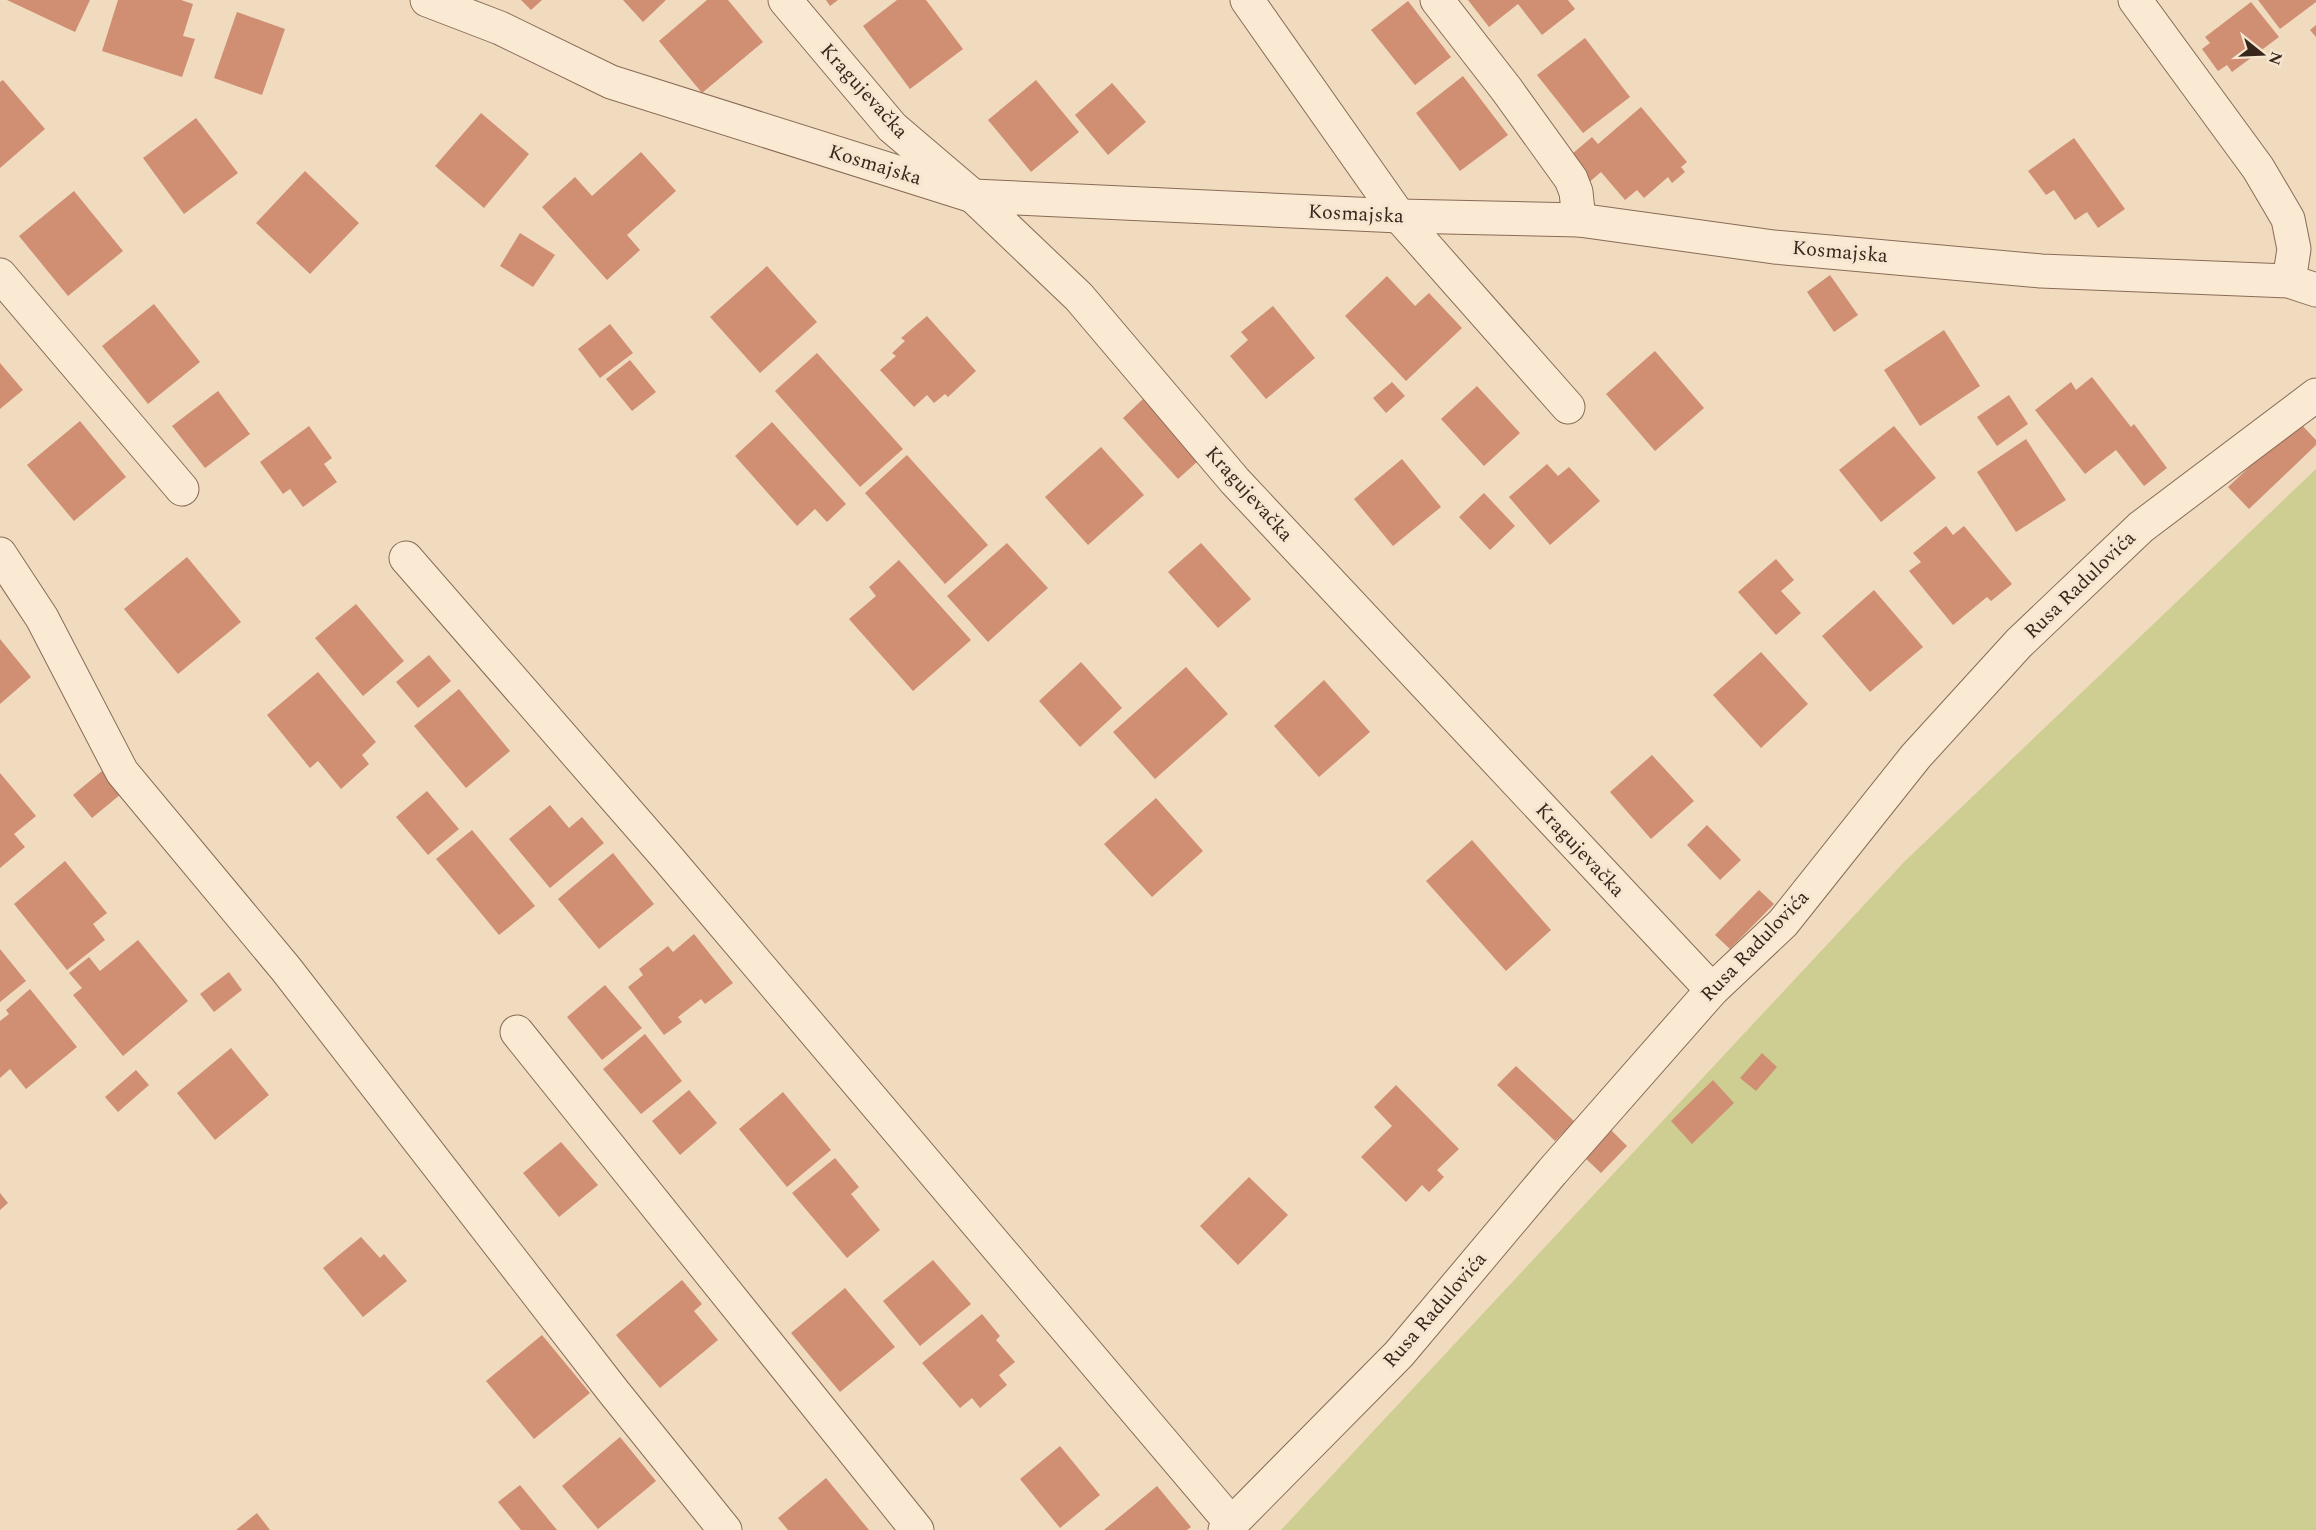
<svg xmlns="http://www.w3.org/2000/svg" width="2316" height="1530" viewBox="0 0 2316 1530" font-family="Spectral,serif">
<rect width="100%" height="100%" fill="#f0dbbf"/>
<path fill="#cece93" d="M2316 469V1530H1281L1905 861Z"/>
<g fill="#d08e73">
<path d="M7 0H90L75 32Z"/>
<path d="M118 0H181L193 4 183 36 195 39 182 77 102 51Z"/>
<path d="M521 0H542L531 10Z"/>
<path d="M623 0H666L643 22Z"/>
<path d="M707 0H728L763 42 702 93 659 41Z"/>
<path d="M826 0H838L830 6Z"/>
<path d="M897 0H926L963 49 910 89 863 26Z"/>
<path d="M1468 0H1568L1575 9 1542 35 1518 4 1489 27Z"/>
<path d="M2258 0H2316V2L2280 29Z"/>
<path d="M1408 1 1451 57 1415 85 1371 30Z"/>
<path d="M2251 2 2279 37 2232 72 2227 65 2218 71 2202 49 2210 43 2205 37Z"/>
<path d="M237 12 285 29 262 95 214 78Z"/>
<path d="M2316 25V37L2310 30Z"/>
<path d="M1585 38 1630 97 1583 133 1537 75Z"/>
<path d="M1463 76 1508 135 1460 171 1416 113Z"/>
<path d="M3 80 45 129 0 168V82Z"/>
<path d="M1036 80 1079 132 1031 172 988 120Z"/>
<path d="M1112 83 1146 122 1108 155 1075 115Z"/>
<path d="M1641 107 1687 162 1681 167 1685 172 1672 183 1668 177 1644 198 1637 190 1625 200 1601 172 1586 185 1565 160 1592 137 1598 144Z"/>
<path d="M481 113 529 154 484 208 435 166Z"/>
<path d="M196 118 238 173 184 214 143 158Z"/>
<path d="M2074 138 2125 209 2098 228 2087 212 2075 220 2054 190 2046 195 2028 171Z"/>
<path d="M641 152 676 191 627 235 640 250 607 280 542 207 575 177 592 196Z"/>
<path d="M305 171 359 223 310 274 256 223Z"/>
<path d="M74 191 123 251 68 296 19 236Z"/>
<path d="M520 233 555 255 533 287 500 266Z"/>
<path d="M767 266 817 322 760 373 710 317Z"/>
<path d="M1830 275 1858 315 1834 332 1807 292Z"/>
<path d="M1387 276 1415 306 1429 293 1462 328 1406 381 1345 316Z"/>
<path d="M154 304 200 362 148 404 102 346Z"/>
<path d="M1273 306 1315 358 1266 399 1230 356 1248 340 1241 332Z"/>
<path d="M927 316 976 371 948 397 945 394 934 403 927 395 914 407 880 370 896 356 892 353 905 341 901 338Z"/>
<path d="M610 324 633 353 600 378 578 349Z"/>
<path d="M1944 330 1980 386 1920 426 1884 370Z"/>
<path d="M1655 351 1704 408 1655 451 1606 394Z"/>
<path d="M817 353 903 449 860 487 775 391Z"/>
<path d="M630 360 656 392 632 411 606 379Z"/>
<path d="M0 363 23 390 0 409Z"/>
<path d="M2092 377 2131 427 2134 424 2167 468 2144 486 2116 450 2085 474 2035 410 2071 382 2076 390Z"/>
<path d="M1392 382 1405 396 1386 413 1373 398Z"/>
<path d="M1477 386 1520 433 1484 466 1441 419Z"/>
<path d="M218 391 250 434 205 468 172 426Z"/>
<path d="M2009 395 2028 424 1997 446 1977 417Z"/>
<path d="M1143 399 1198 461 1178 479 1123 418Z"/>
<path d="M80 421 126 477 74 521 27 465Z"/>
<path d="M2298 421 2316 440V445L2249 509 2228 487Z"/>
<path d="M772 422 846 504 827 522 815 509 797 526 735 456Z"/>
<path d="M309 426 332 458 324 464 337 482 303 507 290 489 283 494 260 462Z"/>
<path d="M1894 426 1936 478 1881 522 1839 470Z"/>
<path d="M2026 439 2066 500 2016 532 1977 472Z"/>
<path d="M1101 447 1144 495 1088 545 1045 497Z"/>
<path d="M907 455 988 545 945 584 865 493Z"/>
<path d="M1402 459 1441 507 1393 546 1354 499Z"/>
<path d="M1547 464 1558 476 1569 467 1600 501 1550 545 1509 497Z"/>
<path d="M1484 493 1515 526 1490 550 1459 517Z"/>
<path d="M1946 526 1953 535 1964 526 2012 584 1991 601 1987 597 1953 625 1909 571 1921 562 1913 553Z"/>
<path d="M1007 543 1048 588 988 642 947 596Z"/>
<path d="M1201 543 1251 599 1218 628 1168 572Z"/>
<path d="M187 557 241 622 178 674 124 609Z"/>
<path d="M1776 559 1794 580 1781 591 1801 613 1776 635 1738 592Z"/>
<path d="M899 560 971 640 913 691 849 619 876 596 869 587Z"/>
<path d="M1874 590 1923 647 1870 692 1822 636Z"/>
<path d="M356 604 404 661 363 696 315 638Z"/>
<path d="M0 639 31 677 0 704Z"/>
<path d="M1761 652 1808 704 1761 748 1713 695Z"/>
<path d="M429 655 451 681 418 708 396 682Z"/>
<path d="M1081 662 1122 708 1080 747 1039 701Z"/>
<path d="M1186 667 1228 714 1155 779 1113 732Z"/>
<path d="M318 672 376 742 362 755 369 764 341 789 318 761 310 768 267 715Z"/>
<path d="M1324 680 1370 732 1319 777 1274 726Z"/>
<path d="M459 689 510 751 466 788 414 726Z"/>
<path d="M1652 755 1694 801 1651 839 1610 792Z"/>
<path d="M102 771 121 794 92 818 73 795Z"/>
<path d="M0 773 36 816 14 834 25 847 0 868Z"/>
<path d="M427 791 459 829 428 855 396 817Z"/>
<path d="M1156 798 1203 851 1152 897 1104 844Z"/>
<path d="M550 805 569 828 582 817 604 843 550 888 509 839Z"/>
<path d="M1707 825 1741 860 1720 880 1687 845Z"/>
<path d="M472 830 535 906 499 935 436 859Z"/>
<path d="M1472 840 1551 930 1506 971 1426 881Z"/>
<path d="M613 853 654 904 599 949 558 899Z"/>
<path d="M65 861 107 913 93 924 105 940 67 970 14 904Z"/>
<path d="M1759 890 1774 904 1730 949 1715 935Z"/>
<path d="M694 934 733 983 705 1004 701 999 678 1017 682 1022 664 1035 628 987 643 975 639 969 668 946 673 952Z"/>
<path d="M138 940 188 1001 123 1056 73 995 82 988 69 973 89 957 100 971Z"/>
<path d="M0 949 26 981 0 1002Z"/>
<path d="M229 972 242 990 214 1012 200 994Z"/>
<path d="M605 985 642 1028 602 1060 567 1017Z"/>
<path d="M30 989 77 1047 26 1089 10 1069 0 1078V1021L9 1014 6 1010Z"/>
<path d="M645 1034 682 1081 641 1114 603 1069Z"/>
<path d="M231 1048 269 1095 215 1140 177 1093Z"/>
<path d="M1762 1053 1777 1067 1756 1091 1740 1078Z"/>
<path d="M1516 1066 1575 1122 1555 1141 1497 1085Z"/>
<path d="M136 1070 149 1085 118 1112 105 1097Z"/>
<path d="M1713 1080 1734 1103 1692 1144 1671 1121Z"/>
<path d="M1396 1085 1459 1149 1437 1170 1444 1177 1429 1192 1422 1185 1406 1202 1361 1157 1392 1126 1374 1107Z"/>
<path d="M689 1090 717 1123 680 1155 652 1121Z"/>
<path d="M783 1092 831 1150 787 1187 739 1129Z"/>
<path d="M1610 1129 1627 1146 1601 1173 1584 1157Z"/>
<path d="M561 1142 598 1185 559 1217 523 1173Z"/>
<path d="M835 1158 859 1187 851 1194 880 1230 847 1258 792 1193Z"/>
<path d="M1249 1177 1288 1215 1238 1265 1200 1226Z"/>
<path d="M0 1193 8 1203 0 1210Z"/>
<path d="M361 1237 380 1258 384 1254 407 1281 363 1317 323 1268Z"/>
<path d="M933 1260 971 1304 920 1346 883 1301Z"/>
<path d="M682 1280 702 1304 694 1311 718 1340 660 1388 616 1335Z"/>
<path d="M845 1288 895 1347 840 1392 791 1333Z"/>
<path d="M982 1314 1000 1336 996 1340 1015 1362 999 1375 1007 1385 980 1408 972 1398 960 1408 922 1363Z"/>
<path d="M542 1335 590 1393 534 1439 486 1381Z"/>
<path d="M620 1437 656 1481 598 1529 562 1486Z"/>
<path d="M1060 1446 1100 1495 1060 1528 1020 1479Z"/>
<path d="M826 1478 869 1530H788L778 1518Z"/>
<path d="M520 1485 557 1530H521L498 1502Z"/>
<path d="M1157 1486 1191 1527 1187 1530H1104Z"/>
<path d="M257 1513 270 1530H236Z"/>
</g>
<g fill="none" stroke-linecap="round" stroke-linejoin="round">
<g stroke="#896b57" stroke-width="35">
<g id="minor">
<path d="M427 0 500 28 611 82 973 196 1399 216 1579 220 1774 247 2041 271 2289 281 2316 290"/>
<path d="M785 0 892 127 973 196 1079 297 1235 481 1712 990"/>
<path d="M1247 0 1399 216 1568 407"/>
<path d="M1437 0 1507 90 1571 179 1576 192 1579 220"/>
<path d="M2135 0 2258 168 2288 219 2294 249 2289 281"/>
<path d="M0 275 182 489"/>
<path d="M0 554 42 618 122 772 286 969 613 1391 725 1530"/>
<path d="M406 558 665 855 1232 1524"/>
<path d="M517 1032 917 1530"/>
<path d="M1225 1530 1399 1354 1552 1172 1712 990 1783 923 1916 756 2019 643 2141 527 2316 395"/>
</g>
</g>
<use href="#minor" stroke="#fae9d3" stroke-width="33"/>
</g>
<g text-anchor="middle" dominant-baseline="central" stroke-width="6" stroke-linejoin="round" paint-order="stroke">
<g font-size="20" fill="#38261c" stroke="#f7e6cf">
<text transform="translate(864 91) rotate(48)">Kragujevačka</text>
<text transform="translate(875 165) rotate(17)">Kosmajska</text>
<text transform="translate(1356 214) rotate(3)">Kosmajska</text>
<text transform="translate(1840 252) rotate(5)">Kosmajska</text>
<text transform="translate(1249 494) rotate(48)">Kragujevačka</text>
<text transform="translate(2080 585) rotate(-44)">Rusa Radulovića</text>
<text transform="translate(1580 850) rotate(47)">Kragujevačka</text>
<text transform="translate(1755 946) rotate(-46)">Rusa Radulovića</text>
<text transform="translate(1435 1310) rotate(-49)">Rusa Radulovića</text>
</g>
</g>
<g transform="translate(2262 54) rotate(108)" stroke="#f7e6cf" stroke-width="4.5" paint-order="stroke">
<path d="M0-4.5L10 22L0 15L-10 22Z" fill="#38261c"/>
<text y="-9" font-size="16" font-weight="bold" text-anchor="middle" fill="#38261c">N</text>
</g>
</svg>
